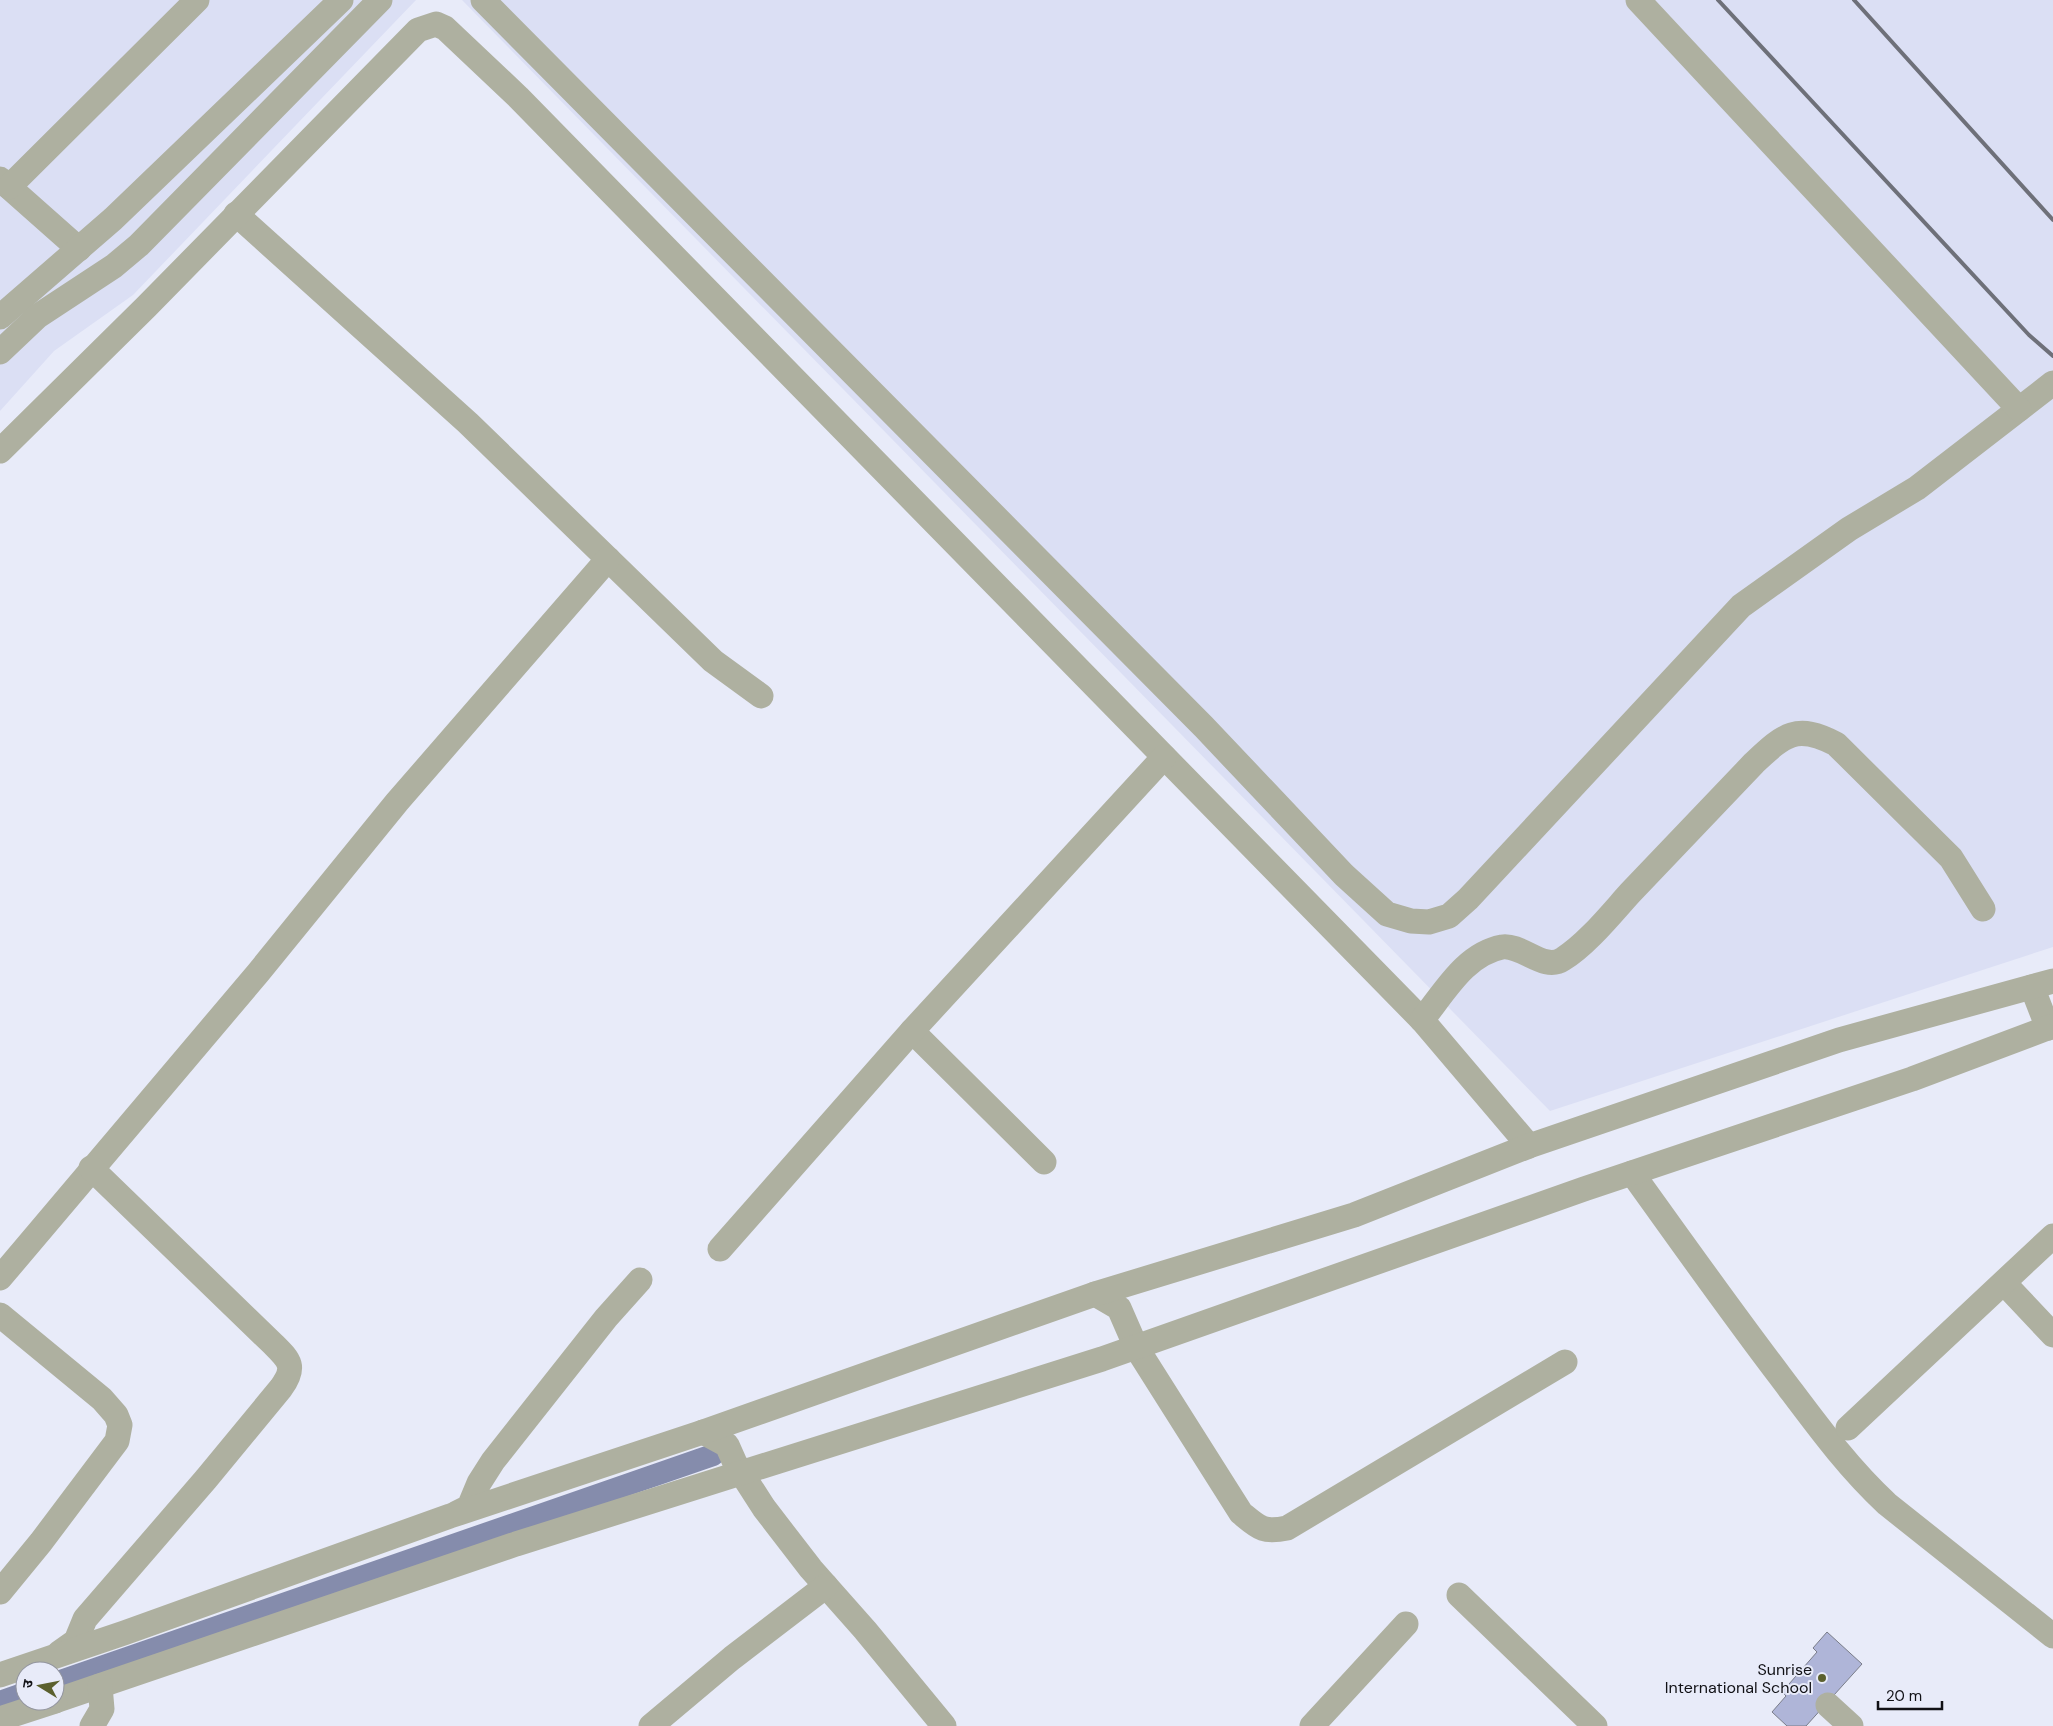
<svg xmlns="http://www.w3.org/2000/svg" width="2053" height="1726" viewBox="0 0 2053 1726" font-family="'DM Sans','Noto Sans Devanagari',sans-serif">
<rect width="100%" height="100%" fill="#e8ebf9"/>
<g fill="#dbdff4">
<path d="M0 0H416L133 295 54 351 0 411Z"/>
<path d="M462 0H2053V947L1550 1111Z"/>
</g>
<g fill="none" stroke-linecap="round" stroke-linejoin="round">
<g stroke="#858cac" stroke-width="22">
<path d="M55 1683 713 1455"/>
<path d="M0 1702 25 1693"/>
</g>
</g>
<path fill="#afb5d8" stroke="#7a7d89" d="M1827 1632 1862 1664 1806 1726H1787L1772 1712 1786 1696 1782 1692 1817 1652 1813 1648Z"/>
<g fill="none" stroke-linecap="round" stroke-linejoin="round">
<g stroke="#aeb0a0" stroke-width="25">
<path d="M483 0 1204 727 1344 875 1387 914 1411 921 1429 922 1449 916 1468 899 1741 606 1849 529 1917 488 2053 383"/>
<path d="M1638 0 2019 409"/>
<path d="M0 179 79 249"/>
<path d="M9 187 197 0"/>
<path d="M236 214 468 423 713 661 761 696"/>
<path d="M0 317 113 219 341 0"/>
<path d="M0 352 38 316 114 266 139 245 380 0"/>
<path d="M0 451 146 307 418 30 436 24 445 28 518 97 1422 1020 1529 1146"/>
<path d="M2032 987 2048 1028"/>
<path d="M1422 1020C1444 993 1465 954 1502 947 1522 944 1544 972 1563 959 1587 944 1611 914 1630 893 1672 849 1713 806 1754 763 1784 735 1796 723 1836 744L1951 858 1983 909"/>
<path d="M912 1031 1044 1162"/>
<path d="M1632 1173C1681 1241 1729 1309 1780 1376 1814 1421 1846 1466 1887 1504L2053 1636"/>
<path d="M720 1249 912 1031 1164 757"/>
<path d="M0 1278 258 973 397 802 608 559"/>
<path d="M2004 1283 2053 1335"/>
<path d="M1095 1294 1119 1308 1136 1347 1241 1513C1259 1528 1263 1533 1287 1528L1565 1362"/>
<path d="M0 1315 102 1399 116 1415 120 1425 117 1441 41 1542 0 1592"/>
<path d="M1848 1428 2053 1236"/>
<path d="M703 1432 727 1445 735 1463 764 1508 811 1569 865 1630 944 1726"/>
<path d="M457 1513 469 1507 479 1483 493 1461 606 1318 640 1280"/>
<path d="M1459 1595 1595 1726"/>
<path d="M59 1653 76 1641 85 1619 206 1479 281 1388C297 1366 289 1360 272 1343L91 1168"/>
<path d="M0 1675 124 1633 450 1516 703 1432 1095 1294 1354 1215 1529 1146 1839 1040 2053 981"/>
<path d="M55 1701 516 1544 1102 1359 1584 1189 1912 1079 2053 1026"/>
<path d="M1828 1705 1851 1726"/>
<path d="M0 1719 55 1701"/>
<path d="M92 1726 102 1709 100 1686"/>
<path d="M651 1726 732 1658 826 1586"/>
<path d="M1312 1726 1406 1624"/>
</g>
<g stroke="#6e7079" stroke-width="4">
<path d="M1718 0 2029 335 2053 356"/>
<path d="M1854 0 2053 220"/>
</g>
</g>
<circle fill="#5b602e" stroke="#e8ebf9" stroke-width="2" cx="1822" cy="1678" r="5"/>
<g text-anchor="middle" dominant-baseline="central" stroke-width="4" stroke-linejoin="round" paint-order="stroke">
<g font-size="16" fill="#111116" stroke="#e8ebf9" text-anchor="end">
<text x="1812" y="1669">Sunrise<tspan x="1812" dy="18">International School</tspan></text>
</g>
</g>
<g transform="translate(40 1686) rotate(280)"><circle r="24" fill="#e8ebf9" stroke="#92949e"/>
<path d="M0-4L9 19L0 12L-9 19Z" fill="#5b602e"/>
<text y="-8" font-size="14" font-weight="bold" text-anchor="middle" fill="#111116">उ</text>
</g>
<path d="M1878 1701v8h64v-8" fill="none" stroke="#111116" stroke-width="2.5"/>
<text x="1886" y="1701" font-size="15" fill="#111116" stroke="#e8ebf9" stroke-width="4" paint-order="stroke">20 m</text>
</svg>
